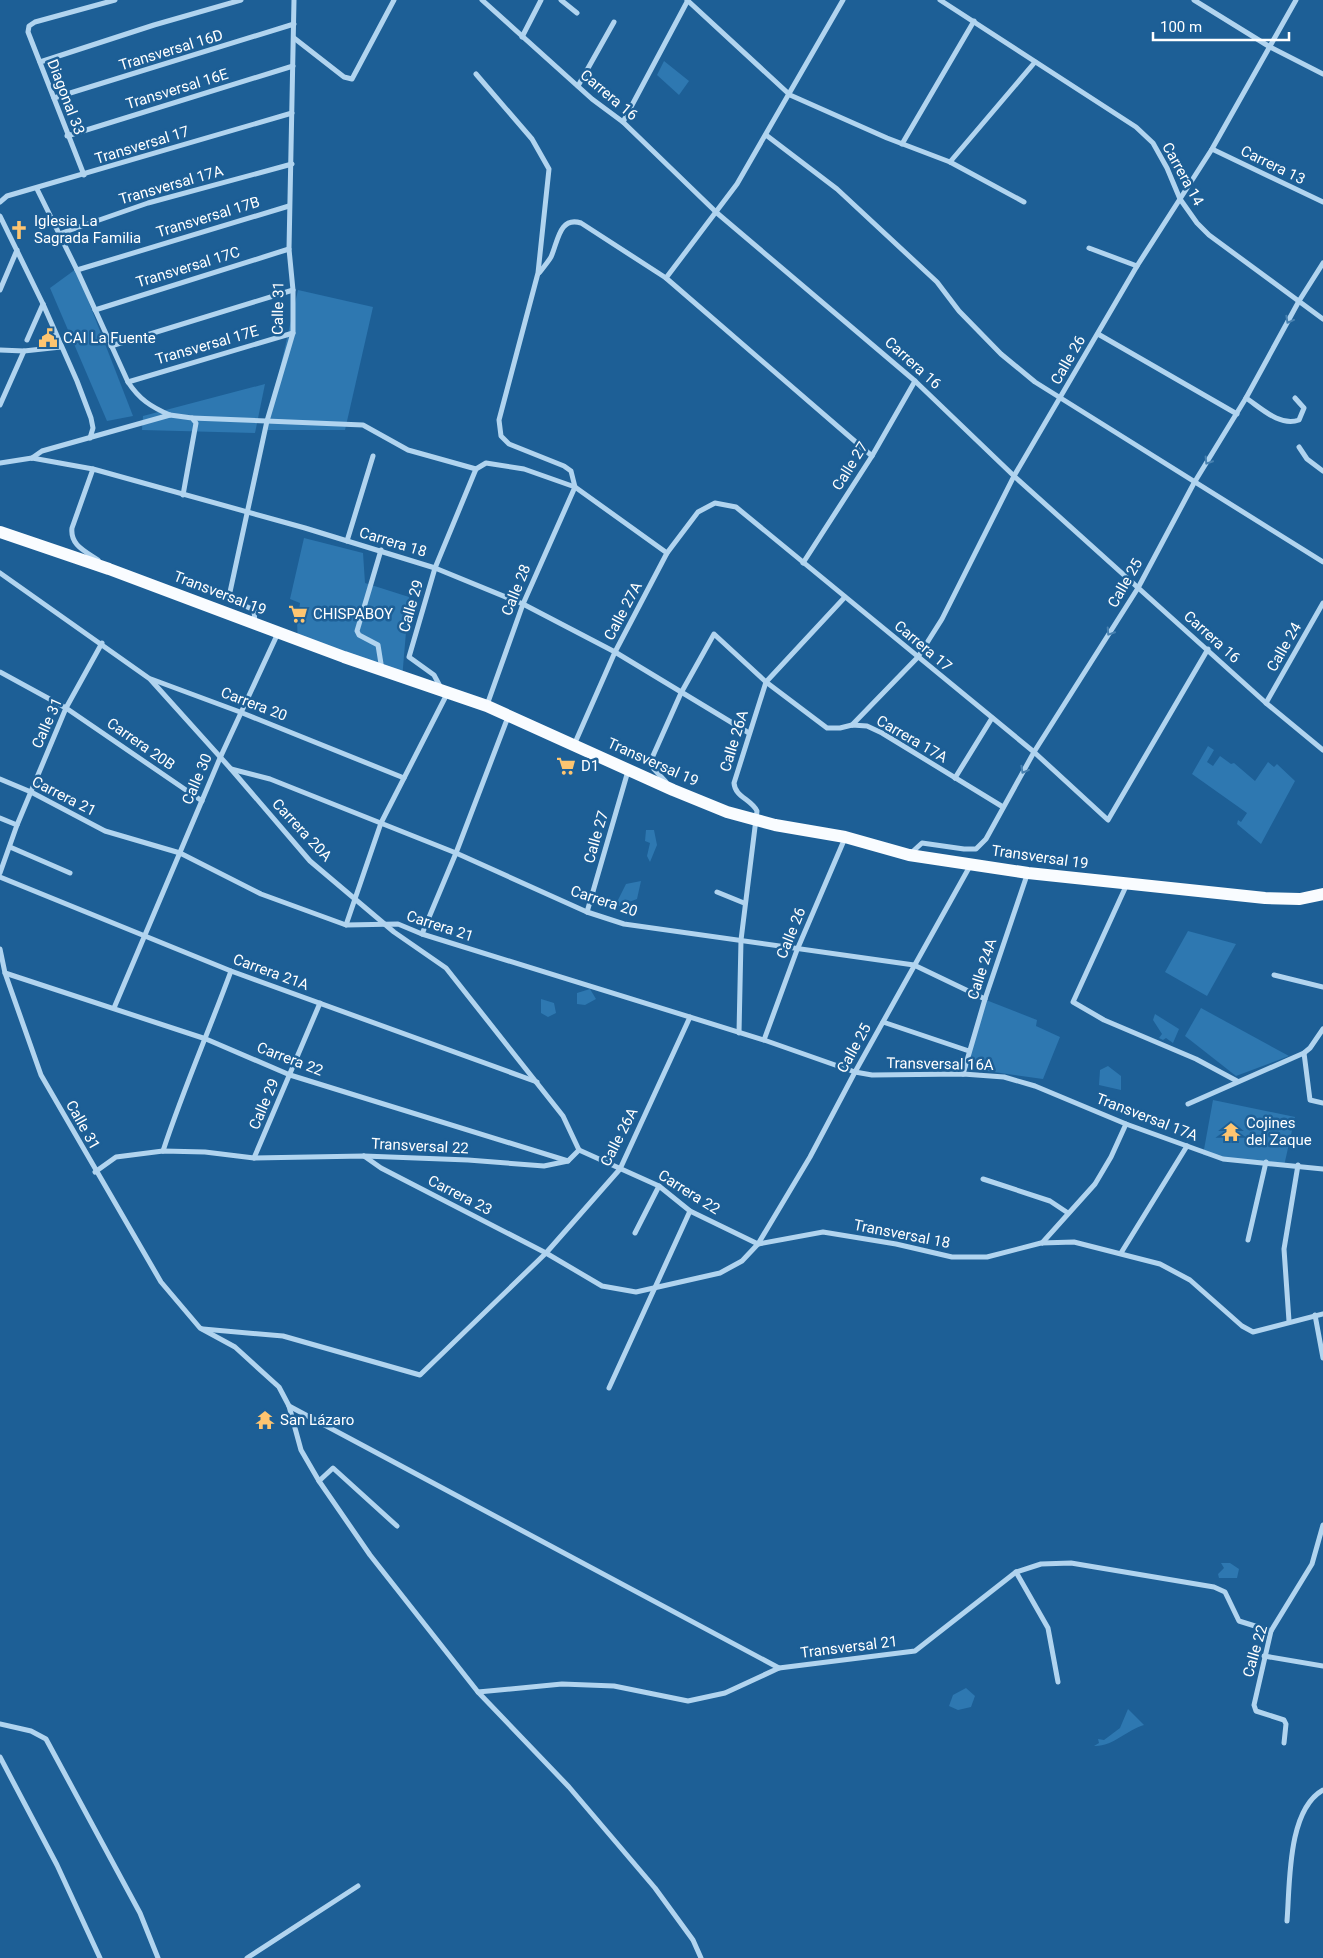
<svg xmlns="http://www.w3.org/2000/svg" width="1323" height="1958" viewBox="0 0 1323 1958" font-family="Roboto,sans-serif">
<rect width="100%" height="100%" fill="#1d5f96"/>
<g fill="#2e78b1">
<path d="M664 61 689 81 679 95 657 75Z"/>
<path d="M76 269 133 416 107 421 50 288Z"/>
<path d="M298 290 373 307 345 430H266Z"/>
<path d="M265 384 255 433 142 430 143 416Z"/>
<path d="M304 538 363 553 365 583 409 597 402 679 298 642 297 623 300 603 290 599Z"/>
<path d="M1208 746 1214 750 1207 762 1213 766 1220 756 1231 764 1234 763 1255 781 1268 762 1274 767 1277 764 1295 781 1261 844 1237 824 1238 820 1241 822 1247 813 1192 774Z"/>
<path d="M646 830H654L657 845 650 862 647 856 650 843 645 841Z"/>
<path d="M641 881 637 899 619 906 617 902 626 884Z"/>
<path d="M1188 931 1236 944 1207 996 1165 972Z"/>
<path d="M590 989 596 999 585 1005 577 1004V993Z"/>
<path d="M541 999 554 1003 556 1013 548 1017 541 1013Z"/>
<path d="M986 1000 1037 1020 1036 1026 1060 1037 1043 1079 966 1068Z"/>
<path d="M1201 1008 1289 1056 1236 1076 1185 1036Z"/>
<path d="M1155 1014 1179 1029 1173 1043 1166 1038 1163 1040 1159 1038 1162 1034 1153 1020Z"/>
<path d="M1108 1066 1121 1076V1090L1099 1085 1100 1070Z"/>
<path d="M1213 1100 1295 1117 1284 1166 1203 1155Z"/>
<path d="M1221 1563H1230L1239 1569 1237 1578H1219L1218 1574 1224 1568Z"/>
<path d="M966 1688 975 1696 971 1707 958 1710 949 1706 953 1695Z"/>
<path d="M1128 1709 1144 1725C1127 1730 1112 1747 1094 1746L1099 1743 1098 1739 1104 1740 1120 1728Z"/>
</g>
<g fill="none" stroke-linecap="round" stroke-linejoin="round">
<g stroke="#b1d4ef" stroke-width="5">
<path d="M482 0 592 99 623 122 717 213 915 381 1014 476 1266 703 1323 750"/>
<path d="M561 0 577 13"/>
<path d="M687 0 790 95 887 138 950 162 1024 202"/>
<path d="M843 0 737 184 666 278 872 456"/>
<path d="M940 0 1136 127 1153 143 1167 168 1180 199 1197 223 1209 235 1323 319"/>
<path d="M1194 0 1270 47 1323 74"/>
<path d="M522 37 541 0"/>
<path d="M294 38 344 77 352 79 394 0"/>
<path d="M40 62 154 25 241 0"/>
<path d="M476 74 532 139 549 169 538 273 499 420 501 436 509 444 564 466 571 471 575 487 523 604 487 705"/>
<path d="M578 86 614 22"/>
<path d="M54 98 294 24"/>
<path d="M623 122 688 0"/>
<path d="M766 135 837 189 937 282 959 311 1001 354 1035 382 1323 562"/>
<path d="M67 136 293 66"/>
<path d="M902 144 974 21"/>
<path d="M1212 149 1323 202"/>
<path d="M950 162 1035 62"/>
<path d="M84 175 28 32 29 26 35 22 115 0"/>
<path d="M0 202 7 196 292 113"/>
<path d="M0 216 43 304 77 381 91 418 93 428 90 438"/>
<path d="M59 234 148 203 292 164"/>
<path d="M1089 248 1137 266"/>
<path d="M77 270 289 206"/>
<path d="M539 273C543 268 548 262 551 257 558 242 559 216 581 223L666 278"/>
<path d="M0 290 17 250"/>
<path d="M95 310 289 249"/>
<path d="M1098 334 1237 414"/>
<path d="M27 340 43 304"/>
<path d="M111 346 293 290"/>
<path d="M0 350 24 351 61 347"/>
<path d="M128 382 293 333"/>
<path d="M1246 398C1261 408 1280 427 1299 420L1304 408 1295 398"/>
<path d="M0 405 24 351"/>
<path d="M170 415 192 418 196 423 183 495"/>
<path d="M192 418 363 425 408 450 476 469"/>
<path d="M1299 447 1307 459 1323 471"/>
<path d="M32 458 42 451 170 415C151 407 139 399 128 382L77 270 37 189"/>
<path d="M0 463 32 458 93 469 305 528 435 568 523 604 615 652 749 733"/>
<path d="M93 469 72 528C70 545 85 551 98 560"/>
<path d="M347 541 373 456"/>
<path d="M381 550 357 631 359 635 378 645 382 670"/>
<path d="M803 563 872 456 915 381"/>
<path d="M0 573 150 679 231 769 310 861 394 932 446 968 563 1116 579 1150"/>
<path d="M255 624 254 610 232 600 230 592 267 421 293 333V290L289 249 294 0"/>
<path d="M0 672 66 708 202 801"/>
<path d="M151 679 240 712 404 778"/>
<path d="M442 690 434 675 409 657 435 568 476 469 486 463 524 469 575 487 667 553"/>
<path d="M1266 703 1323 603"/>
<path d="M852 725 918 657 942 619 1014 476 1137 266 1212 149 1296 0"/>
<path d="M574 745 615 652 667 553 698 512 715 503 736 507 1034 752 1108 820 1208 649"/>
<path d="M231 769 270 779 456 853 587 912 624 924 914 965 985 999"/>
<path d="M955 778 992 718"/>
<path d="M0 779 31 792 105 831 180 853 261 894 346 925 398 924 422 934 764 1040 855 1072 872 1075 963 1074 1004 1077 1035 1086 1126 1124 1223 1159 1323 1169"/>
<path d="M666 782 653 768 652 758 681 693 714 634 766 682 827 728H840L852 725 867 726 882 733 1003 807"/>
<path d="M0 818 17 825"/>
<path d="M10 847 70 873"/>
<path d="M910 854 922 843 964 849H976L986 839 1034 752 1138 588 1194 483 1246 398 1299 301 1323 263"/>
<path d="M0 873 17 825 66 708 102 643"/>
<path d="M0 877 231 971 537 1082"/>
<path d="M1127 884 1073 1002 1104 1020 1196 1059 1237 1081"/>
<path d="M717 892 744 903"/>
<path d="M587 912 628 771"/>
<path d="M346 925 381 823 448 692"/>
<path d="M422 934 456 853 508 717"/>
<path d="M0 949 5 973 41 1075 161 1282 200 1328 235 1347 279 1387 289 1406 301 1450 319 1481 370 1555 478 1692 569 1787 655 1888 693 1940 701 1958"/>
<path d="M5 973 206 1039 290 1075 568 1161"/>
<path d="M1274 975 1323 987"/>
<path d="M114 1008 220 758 278 633"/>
<path d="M883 1022 969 1051"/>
<path d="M739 1033 741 940 757 811C751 799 735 797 734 783L766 682 845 597"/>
<path d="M764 1040 797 950 845 838"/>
<path d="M1304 1053 1310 1100 1323 1103"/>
<path d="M963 1074 985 999 1027 875"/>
<path d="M1188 1104 1304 1053 1310 1048 1323 1029"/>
<path d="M579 1150 659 1186 690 1211 758 1244"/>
<path d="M163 1151C183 1090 209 1031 231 971"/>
<path d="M364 1156 381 1168 546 1253 602 1286 636 1292 720 1273 742 1261 758 1244 810 1157 855 1072 970 866"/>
<path d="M254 1158 320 1003"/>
<path d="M95 1172 116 1157 163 1151 205 1152 254 1158 364 1156 468 1160 544 1166 568 1161 579 1150"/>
<path d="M983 1179 1050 1201 1068 1213"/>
<path d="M635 1233 659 1186"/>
<path d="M1248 1240 1266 1162"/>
<path d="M1042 1243 1095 1184 1111 1157 1126 1124"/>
<path d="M758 1244 823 1232 896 1244 952 1257H987L1041 1243 1074 1242 1160 1264 1190 1280 1242 1326 1253 1332 1323 1314"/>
<path d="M1121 1253 1187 1146"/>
<path d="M1315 1315 1323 1358"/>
<path d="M1289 1321 1284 1249 1298 1165"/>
<path d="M203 1329 283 1336 420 1375 546 1253 620 1169 690 1017"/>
<path d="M609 1388 690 1211"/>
<path d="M289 1406 779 1668"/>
<path d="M319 1481 333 1468 397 1526"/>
<path d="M1016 1572 1048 1628 1058 1682"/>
<path d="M1264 1656 1323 1666"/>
<path d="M478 1692 562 1684 614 1686 688 1701 725 1693 779 1668 915 1651 1016 1572 1041 1564 1071 1563 1214 1587 1225 1592 1239 1621 1271 1631"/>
<path d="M0 1724 31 1731 46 1739 140 1913 158 1958"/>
<path d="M1284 1743 1286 1724 1284 1720 1256 1711 1254 1705 1271 1631 1312 1564 1323 1525"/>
<path d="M0 1757 57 1865 100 1958"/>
<path d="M1287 1921C1290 1885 1287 1810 1323 1790"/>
<path d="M247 1958 358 1886"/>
</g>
<path stroke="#f9fcff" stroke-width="12" d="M0 532 109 569 344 657 487 706 673 790 727 812 775 825 845 837 909 855 1028 873 1265 898 1300 899 1323 894"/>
</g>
<defs><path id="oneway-chevron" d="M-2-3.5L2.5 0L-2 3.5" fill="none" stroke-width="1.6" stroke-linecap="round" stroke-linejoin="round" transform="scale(1.25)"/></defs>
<g stroke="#4982b1">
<use href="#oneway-chevron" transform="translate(1289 320) rotate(119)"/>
<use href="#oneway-chevron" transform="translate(1208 461) rotate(122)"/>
<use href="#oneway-chevron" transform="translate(1110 632) rotate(123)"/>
<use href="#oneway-chevron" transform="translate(1024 770) rotate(119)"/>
</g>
<defs>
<g id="church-bare" transform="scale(1.5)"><path d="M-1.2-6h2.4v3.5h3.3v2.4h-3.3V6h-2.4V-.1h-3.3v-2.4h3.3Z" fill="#fec570" stroke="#1d5f96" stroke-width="2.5" paint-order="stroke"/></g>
<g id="civic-bare" transform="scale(1.5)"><path d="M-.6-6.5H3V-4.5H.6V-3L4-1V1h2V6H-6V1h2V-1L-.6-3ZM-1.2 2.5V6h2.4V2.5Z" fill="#fec570" stroke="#1d5f96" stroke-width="2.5" paint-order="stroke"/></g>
<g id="supermarket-bare" transform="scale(1.5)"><path d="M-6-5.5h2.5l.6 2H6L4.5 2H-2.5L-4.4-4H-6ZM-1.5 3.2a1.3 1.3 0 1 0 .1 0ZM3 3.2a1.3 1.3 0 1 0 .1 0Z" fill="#fec570" stroke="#1d5f96" stroke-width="2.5" paint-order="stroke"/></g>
<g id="temple-bare" transform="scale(1.5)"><path d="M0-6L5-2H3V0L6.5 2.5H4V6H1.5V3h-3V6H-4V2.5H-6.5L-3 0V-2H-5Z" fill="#fec570" stroke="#1d5f96" stroke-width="2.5" paint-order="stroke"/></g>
</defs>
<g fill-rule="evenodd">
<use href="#church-bare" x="19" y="230"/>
<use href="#civic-bare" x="48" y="338"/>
<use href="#supermarket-bare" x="298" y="614"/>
<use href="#supermarket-bare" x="566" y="766"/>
<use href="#temple-bare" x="1231" y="1132"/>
<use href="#temple-bare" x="265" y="1420"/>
</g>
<g text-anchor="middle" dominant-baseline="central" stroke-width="5" stroke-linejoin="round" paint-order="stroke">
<g font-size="15" fill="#fff" stroke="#1d5f96">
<text transform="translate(171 50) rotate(-17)">Transversal 16D</text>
<text transform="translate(177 89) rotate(-17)">Transversal 16E</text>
<text transform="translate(609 95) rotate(40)">Carrera 16</text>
<text transform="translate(66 97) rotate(69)">Diagonal 33</text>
<text transform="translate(142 145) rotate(-17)">Transversal 17</text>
<text transform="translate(1273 165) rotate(26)">Carrera 13</text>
<text transform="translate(1183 174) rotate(61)">Carrera 14</text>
<text transform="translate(171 185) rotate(-16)">Transversal 17A</text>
<text transform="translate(208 217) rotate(-17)">Transversal 17B</text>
<text transform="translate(188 267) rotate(-17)">Transversal 17C</text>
<text transform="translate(278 308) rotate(-89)">Calle 31</text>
<text transform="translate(207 345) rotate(-16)">Transversal 17E</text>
<text transform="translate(1068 360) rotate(-60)">Calle 26</text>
<text transform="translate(913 363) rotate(42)">Carrera 16</text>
<text transform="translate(850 466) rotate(-58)">Calle 27</text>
<text transform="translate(393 542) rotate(17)">Carrera 18</text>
<text transform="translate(1125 583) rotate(-60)">Calle 25</text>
<text transform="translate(516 590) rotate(-68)">Calle 28</text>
<text transform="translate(220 593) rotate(21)">Transversal 19</text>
<text transform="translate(411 606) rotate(-74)">Calle 29</text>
<text transform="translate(623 611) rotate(-62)">Calle 27A</text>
<text transform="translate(1212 637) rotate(42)">Carrera 16</text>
<text transform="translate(923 646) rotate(40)">Carrera 17</text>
<text transform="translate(1284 647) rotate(-60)">Calle 24</text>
<text transform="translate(254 704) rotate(21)">Carrera 20</text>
<text transform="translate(47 723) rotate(-66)">Calle 31</text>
<text transform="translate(912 739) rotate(30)">Carrera 17A</text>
<text transform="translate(734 741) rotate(-73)">Calle 26A</text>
<text transform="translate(141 744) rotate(35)">Carrera 20B</text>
<text transform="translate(653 762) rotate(24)">Transversal 19</text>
<text transform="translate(197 779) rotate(-67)">Calle 30</text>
<text transform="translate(64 796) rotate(27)">Carrera 21</text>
<text transform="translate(302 830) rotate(47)">Carrera 20A</text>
<text transform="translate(596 837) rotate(-74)">Calle 27</text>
<text transform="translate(1040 857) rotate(8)">Transversal 19</text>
<text transform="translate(604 901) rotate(18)">Carrera 20</text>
<text transform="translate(440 926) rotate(18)">Carrera 21</text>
<text transform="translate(791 933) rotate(-68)">Calle 26</text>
<text transform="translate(982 969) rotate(-72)">Calle 24A</text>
<text transform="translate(271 972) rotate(20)">Carrera 21A</text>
<text transform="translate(854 1048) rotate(-61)">Calle 25</text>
<text transform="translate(290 1059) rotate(21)">Carrera 22</text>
<text transform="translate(940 1064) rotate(1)">Transversal 16A</text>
<text transform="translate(264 1104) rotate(-67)">Calle 29</text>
<text transform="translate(1147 1117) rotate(21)">Transversal 17A</text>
<text transform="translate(83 1125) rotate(61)">Calle 31</text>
<text transform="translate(619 1137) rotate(-63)">Calle 26A</text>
<text transform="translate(420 1146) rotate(3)">Transversal 22</text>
<text transform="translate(689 1192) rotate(32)">Carrera 22</text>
<text transform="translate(460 1195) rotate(27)">Carrera 23</text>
<text transform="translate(902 1234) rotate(11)">Transversal 18</text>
<text transform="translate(849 1647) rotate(-7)">Transversal 21</text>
<text transform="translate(1255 1651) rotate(-74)">Calle 22</text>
</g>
<g font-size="15" fill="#fff" stroke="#1d5f96" text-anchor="start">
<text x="34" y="221">Iglesia La<tspan x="34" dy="17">Sagrada Familia</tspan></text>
<text x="63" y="338">CAI La Fuente</text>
<text x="313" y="614">CHISPABOY</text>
<text x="581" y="766">D1</text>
<text x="1246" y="1123">Cojines<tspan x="1246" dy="17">del Zaque</tspan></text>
<text x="280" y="1420">San Lázaro</text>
</g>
</g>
<path d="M1153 32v8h136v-8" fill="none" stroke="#ffffff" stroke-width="2.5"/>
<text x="1160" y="32" font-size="15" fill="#ffffff" stroke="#1d5f96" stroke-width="4" paint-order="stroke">100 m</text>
</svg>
